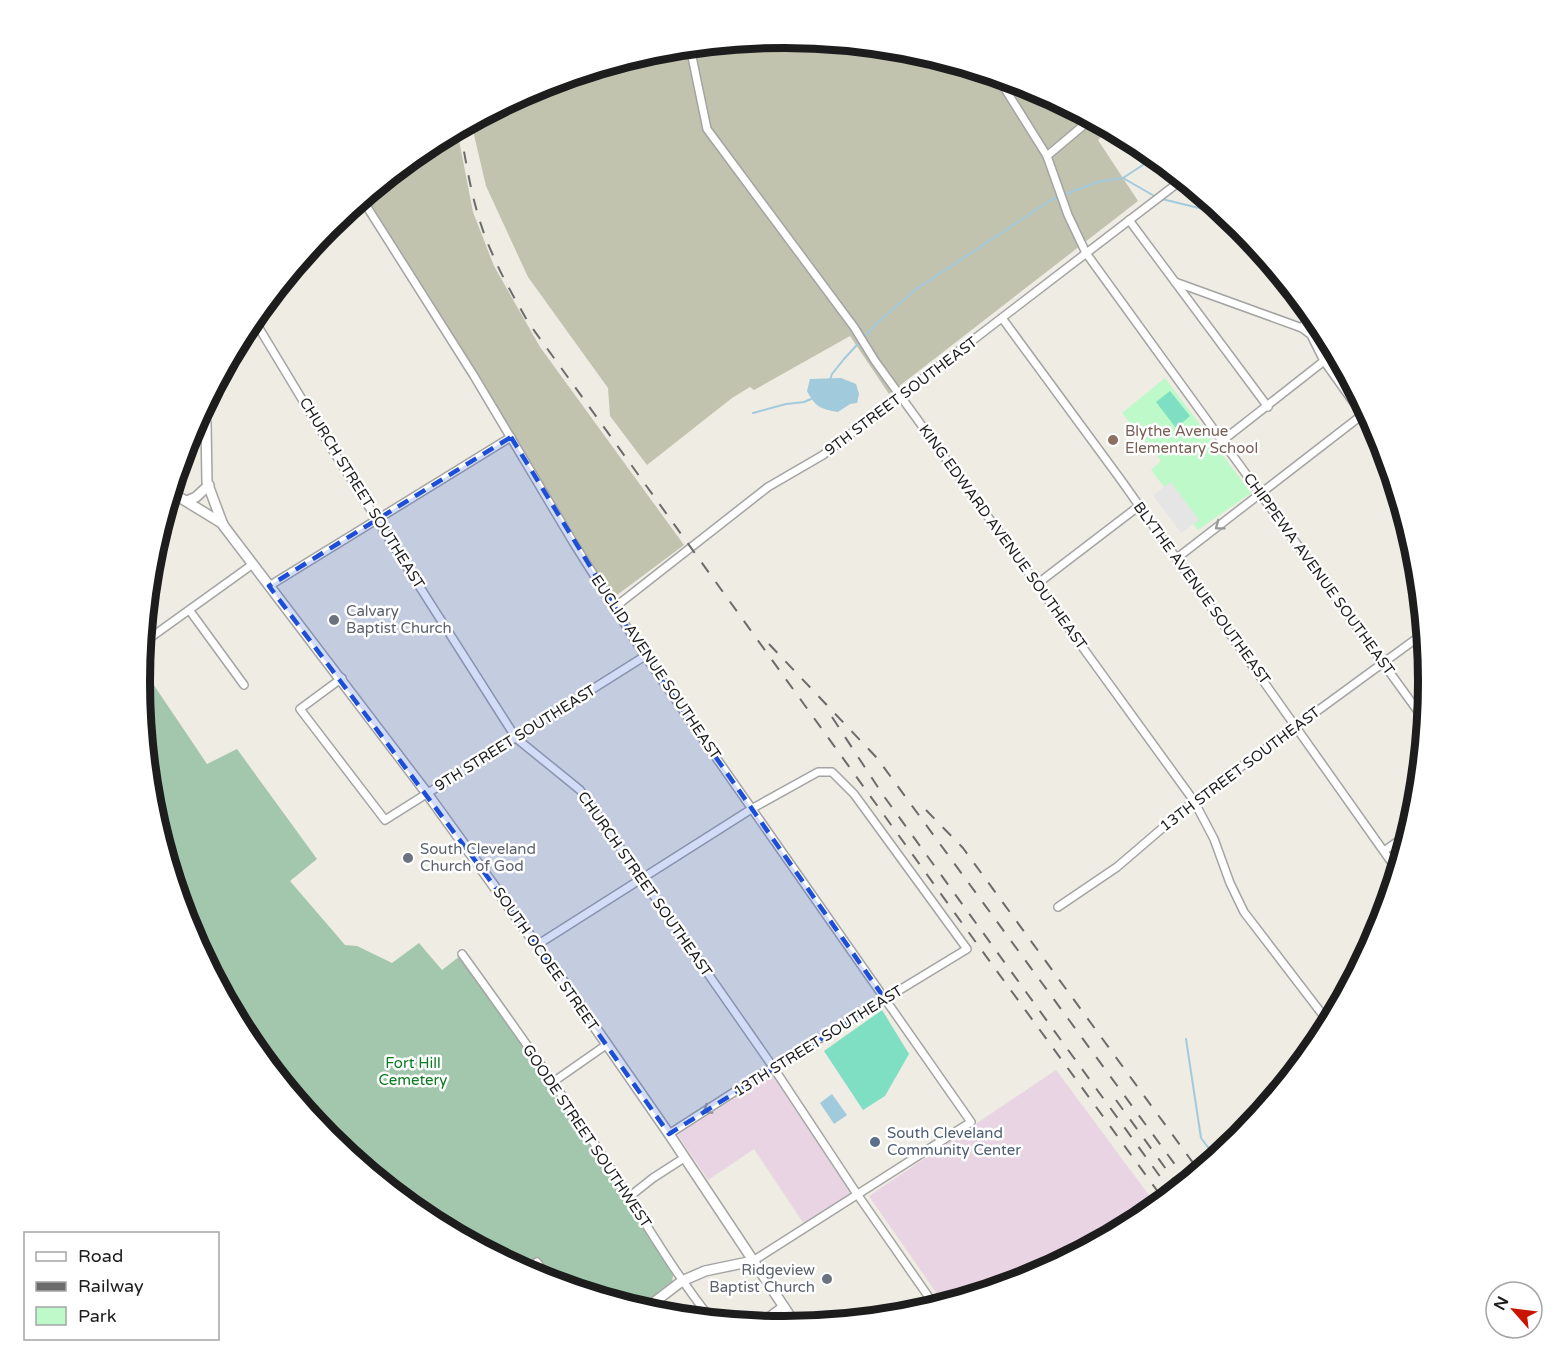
<svg xmlns="http://www.w3.org/2000/svg" width="1568" height="1364" viewBox="0 0 1568 1364" font-family="'Varela Round',sans-serif">
<rect width="100%" height="100%" fill="#eeece3"/>
<g fill="#e8d4e2">
<path d="M1056 1070 1157 1206 1142 1218 1030 1278 944 1304 869 1196Z"/>
<path d="M770 1071 851 1193 804 1224 754 1149 708 1180 677 1134Z"/>
</g>
<g fill="#c1c3ae">
<path d="M784 38 910 50 1031 87 1109 129 1098 140 1138 201 889 394 850 336 754 390 750 387 732 398 647 465 610 416 608 388 528 277 486 186 471 122 538 86 659 50Z"/>
<path d="M457 130 473 212 494 266 540 347 684 545 613 598 366 196 426 146Z"/>
</g>
<path fill="#a3c7ad" d="M141 666 207 764 237 749 317 859 290 881 345 945 357 946 392 963 419 943 442 970 460 956 599 1155 673 1275 672 1283 639 1308 537 1277 426 1218 328 1137 248 1040 188 928 152 807 140 682Z"/>
<path fill="#befac9" d="M1165 378 1251 493 1198 530 1151 470 1161 461 1122 413Z"/>
<g fill="#7fdfc3">
<path d="M1170 391 1190 416 1176 428 1156 402Z"/>
<path d="M882 1010 909 1054 885 1096 863 1110 824 1051Z"/>
</g>
<path fill="#e5e5e5" d="M1171 482 1199 520 1181 533 1153 495Z"/>
<g fill="#a2cadd">
<path d="M841 378 856 384 859 394 857 403 850 404 838 412C821 409 815 407 807 391L810 379Z"/>
<path d="M832 1094 847 1115 834 1124 820 1103Z"/>
</g>
<g fill="none" stroke-linecap="round" stroke-linejoin="round">
<g stroke="#a2cadd" stroke-width="2">
<path d="M1123 178 1156 197"/>
<path d="M1162 199 1203 209H1219"/>
<path d="M830 380 832 374 844 359 877 323 915 290 1051 200 1097 182 1123 178 1155 157"/>
<path d="M753 413 786 404 804 402 811 399"/>
<path d="M1186 1039 1201 1138 1216 1158"/>
</g>
<g stroke="#a4a4a4" stroke-width="10">
<g id="minor">
<path d="M690 47 707 129 854 327 875 361 1194 801 1214 839 1230 883 1244 912 1329 1023"/>
<path d="M997 76 1047 156 1068 215 1086 253 1425 721"/>
<path d="M1047 156 1091 119"/>
<path d="M362 199 474 376 573 542 645 656 971 1122 753 1261"/>
<path d="M1129 220 1268 407"/>
<path d="M1175 282 1302 328 1335 353"/>
<path d="M253 318 332 449 516 738 580 790 773 1067 857 1194 935 1306"/>
<path d="M1002 318 1121 480 1397 870"/>
<path d="M1302 328 1311 314"/>
<path d="M1312 337 1324 361 1382 442"/>
<path d="M1222 441 1324 361"/>
<path d="M1177 558 1362 415"/>
<path d="M1037 584 1139 506"/>
<path d="M269 586 511 437"/>
<path d="M615 607 768 487 823 455 1183 179"/>
<path d="M190 611 244 685"/>
<path d="M143 643 253 564"/>
<path d="M342 678 300 709 385 820 645 656"/>
<path d="M1384 851 1408 834"/>
<path d="M1058 907 1117 867 1194 801 1424 633"/>
<path d="M537 945 753 808 818 772H832L854 794 967 949 773 1067 669 1134"/>
<path d="M462 954C509 1019 556 1085 600 1152 637 1208 669 1266 711 1319"/>
<path d="M553 1082 606 1045"/>
<path d="M629 1197 653 1178 684 1158"/>
<path d="M537 1262 550 1281"/>
<path d="M759 1324 783 1306"/>
</g>
</g>
<g stroke="#a4a4a4" stroke-width="12">
<g id="tertiary">
<path d="M202 410 206 423 207 482 223 525 426 792 572 994 669 1134 796 1325"/>
<path d="M171 492 223 524"/>
<path d="M187 501 196 497 209 485"/>
<path d="M644 1310 682 1281 705 1271 753 1261"/>
</g>
</g>
<use href="#minor" stroke="#fff" stroke-width="7"/>
<use href="#tertiary" stroke="#fff" stroke-width="9"/>
<g stroke="#6b6b6b" stroke-width="2" stroke-dasharray="12 12" stroke-linecap="butt">
<path d="M460 128C467 169 474 214 492 253 502 277 515 299 528 322L980 948 1164 1200"/>
<path d="M769 644 877 758 1187 1181"/>
<path d="M832 717 883 795 1172 1193"/>
<path d="M926 810 963 848 1199 1171"/>
<path d="M1116 1100 1179 1187"/>
</g>
</g>
<defs><path id="oneway-chevron" d="M-2-3.5L2.5 0L-2 3.5" fill="none" stroke-width="1.6" stroke-linecap="round" stroke-linejoin="round" transform="scale(1.5)"/></defs>
<g stroke="#999">
<use href="#oneway-chevron" transform="translate(1219 526) rotate(143)"/>
<use href="#oneway-chevron" transform="translate(707 1110) rotate(147)"/>
</g>
<path fill="#1d4ed8" fill-opacity="0.2" stroke="#1d4ed8" stroke-width="4.5" stroke-dasharray="12 8" stroke-linejoin="round" d="M511 437 645 656 885 999 669 1134 495 887 269 586Z"/>
<circle fill="#8d6e63" stroke="#fff" stroke-width="2" cx="1113" cy="440" r="6"/>
<g fill="#6b7280" stroke="#fff" stroke-width="2">
<circle cx="334" cy="620" r="6"/>
<circle cx="408" cy="858" r="6"/>
<circle cx="827" cy="1279" r="6"/>
</g>
<circle fill="#5c6f8a" stroke="#fff" stroke-width="2" cx="875" cy="1142" r="6"/>
<g text-anchor="middle" dominant-baseline="central" stroke-width="5" stroke-linejoin="round" paint-order="stroke">
<g font-size="15" fill="#1d1d1d" stroke="#fff">
<text transform="translate(901 396) rotate(-37)">9TH STREET SOUTHEAST</text>
<text transform="translate(362 493) rotate(58)">CHURCH STREET SOUTHEAST</text>
<text transform="translate(1003 537) rotate(54)">KING EDWARD AVENUE SOUTHEAST</text>
<text transform="translate(1319 574) rotate(54)">CHIPPEWA AVENUE SOUTHEAST</text>
<text transform="translate(1202 593) rotate(54)">BLYTHE AVENUE SOUTHEAST</text>
<text transform="translate(656 667) rotate(56)">EUCLID AVENUE SOUTHEAST</text>
<text transform="translate(515 738) rotate(-32)">9TH STREET SOUTHEAST</text>
<text transform="translate(1240 769) rotate(-37)">13TH STREET SOUTHEAST</text>
<text transform="translate(645 884) rotate(55)">CHURCH STREET SOUTHEAST</text>
<text transform="translate(546 959) rotate(55)">SOUTH OCOEE STREET</text>
<text transform="translate(818 1041) rotate(-32)">13TH STREET SOUTHEAST</text>
<text transform="translate(587 1136) rotate(56)">GOODE STREET SOUTHWEST</text>
</g>
<g font-size="15" fill="#785e54" stroke="#fff" text-anchor="start">
<text x="1125" y="431">Blythe Avenue<tspan x="1125" dy="17">Elementary School</tspan></text>
</g>
<g font-size="15" fill="#5b616d" stroke="#fff" text-anchor="start">
<text x="346" y="611">Calvary<tspan x="346" dy="17">Baptist Church</tspan></text>
<text x="420" y="849">South Cleveland<tspan x="420" dy="17">Church of God</tspan></text>
<text x="815" y="1270" text-anchor="end">Ridgeview<tspan x="815" dy="17">Baptist Church</tspan></text>
</g>
<g font-size="15" fill="#0a7c1f" stroke="#fff">
<text x="413" y="1063">Fort Hill<tspan x="413" dy="17">Cemetery</tspan></text>
</g>
<g font-size="15" fill="#4e5e75" stroke="#fff" text-anchor="start">
<text x="887" y="1133">South Cleveland<tspan x="887" dy="17">Community Center</tspan></text>
</g>
</g>
<path d="M0 0H1568V1364H0ZM150 682a634 634 0 1 1 1268 0a634 634 0 1 1-1268 0Z" fill="#fff" fill-rule="evenodd"/>
<path fill="none" stroke="#1d1d1d" stroke-width="8" d="M150 682a634 634 0 1 1 1268 0a634 634 0 1 1-1268 0Z"/>
<rect x="24" y="1232" width="195" height="108" fill="#ffffff" stroke="#a5a5a5" stroke-width="1.5"/>
<rect x="36" y="1252" width="30" height="9" fill="#ffffff" stroke="#a5a5a5" stroke-width="1.5"/>
<text x="78" y="1262" font-size="18" fill="#1d1d1d">Road</text>
<rect x="36" y="1282" width="30" height="9" fill="#6b6b6b" stroke="#a5a5a5" stroke-width="1.5"/>
<text x="78" y="1292" font-size="18" fill="#1d1d1d">Railway</text>
<rect x="36" y="1307" width="30" height="18" fill="#befac9" stroke="#a5a5a5" stroke-width="1.5"/>
<text x="78" y="1322" font-size="18" fill="#1d1d1d">Park</text>
<g transform="translate(1514 1310) rotate(298)"><circle r="28" fill="#ffffff" stroke="#a5a5a5" stroke-width="1.5"/>
<path d="M0-4.5L10 22L0 15L-10 22Z" fill="#ca1400"/>
<text y="-9" font-size="16" font-weight="bold" text-anchor="middle" fill="#1d1d1d">N</text>
</g>
</svg>
